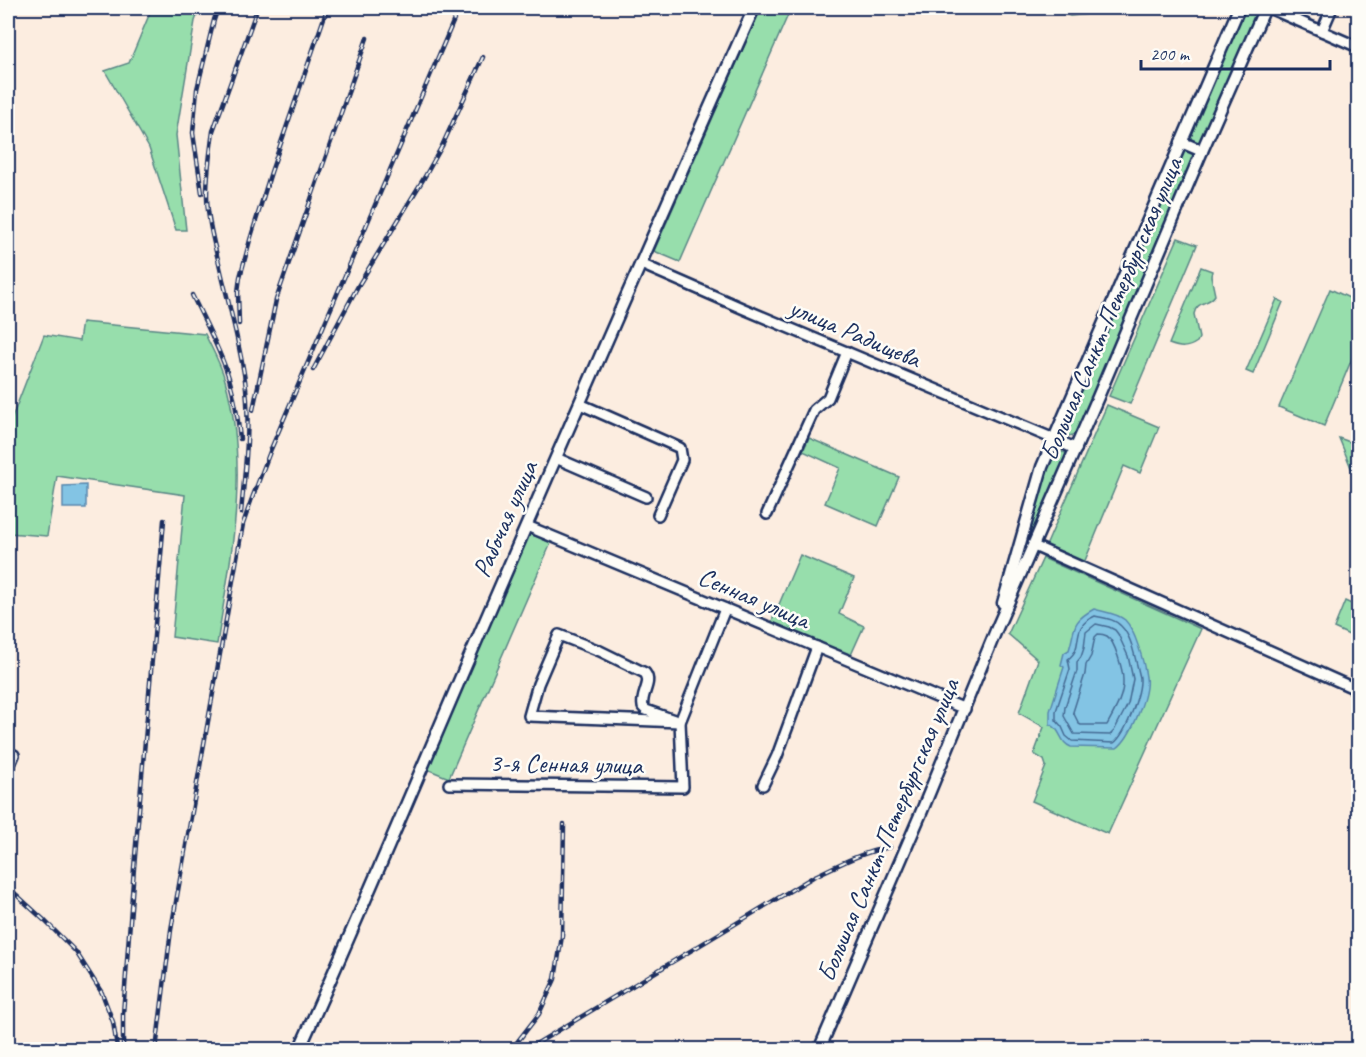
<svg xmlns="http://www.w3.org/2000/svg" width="1366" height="1057" viewBox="0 0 1366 1057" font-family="Caveat,sans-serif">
<rect width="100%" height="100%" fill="#fcede0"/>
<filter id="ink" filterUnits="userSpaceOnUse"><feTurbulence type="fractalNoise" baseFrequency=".0167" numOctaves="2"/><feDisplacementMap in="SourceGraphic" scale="12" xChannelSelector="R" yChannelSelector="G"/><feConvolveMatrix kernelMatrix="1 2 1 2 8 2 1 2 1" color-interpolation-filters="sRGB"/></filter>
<g filter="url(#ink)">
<g fill="#97deac" stroke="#598685" stroke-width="1.5">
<path d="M152 8H200L195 21 176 135 186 230H176L149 148 105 71 129 63Z"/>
<path d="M761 8H791L680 262 654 251Z"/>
<path d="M1049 8H1150L1070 16Z"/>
<path d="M1243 8H1261L1203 142H1194L1188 135Z"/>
<path d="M1181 150H1191L1197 157 1079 434 1068 436 1062 427Z"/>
<path d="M1178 238 1197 245 1130 404 1109 396Z"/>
<path d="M1201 267 1212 271 1211 276 1215 295C1209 305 1197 300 1194 314L1199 338 1197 342C1187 349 1180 348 1169 344Z"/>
<path d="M1330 289 1358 302V344L1324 426 1279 407Z"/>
<path d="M1277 299 1283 302 1253 374 1246 371Z"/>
<path d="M82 322 205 334C212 349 221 364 225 380 250 467 231 557 217 644L172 637 185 495 57 476 47 536 8 533V428L44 335 79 341Z"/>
<path d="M1107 405 1159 427 1140 473 1124 466 1084 563 1046 546Z"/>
<path d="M1358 431V485L1339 438 1350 442Z"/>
<path d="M809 438 899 477 878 526 825 503 840 468 803 451Z"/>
<path d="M1059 451 1066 453 1067 456 1013 584 1045 474 1052 454Z"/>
<path d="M529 533 551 543 449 778 427 769Z"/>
<path d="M800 555 854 578 839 614 864 626 850 657 771 623Z"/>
<path d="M1043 558 1201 629 1108 834 1032 801 1046 766 1044 760 1034 754 1044 727 1019 713 1038 660 1008 634Z"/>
<path d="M1345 601 1358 607V639L1334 628Z"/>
</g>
<g fill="#83c4e4" stroke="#5988ae" stroke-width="1.5">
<path d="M86 485V508H63V486Z"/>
<path d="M1094 609C1104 612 1117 613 1125 620 1135 630 1144 662 1146 677 1149 694 1131 738 1117 748L1071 747C1062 743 1062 737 1057 730 1055 727 1053 726 1050 724V711L1064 667 1061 665 1064 653 1069 650C1076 628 1070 622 1094 609Z"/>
</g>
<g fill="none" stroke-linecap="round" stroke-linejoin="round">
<g stroke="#456b94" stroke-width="1.5">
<path d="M1095 616C1104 618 1115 619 1121 626 1132 637 1134 655 1138 669 1138 670 1140 677 1140 678 1141 693 1126 734 1114 743L1072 741 1066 736 1062 727 1056 720V711L1070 669 1068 659C1086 646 1068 628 1095 616Z"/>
<path d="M1096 624 1109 627 1115 630 1118 634 1128 656 1133 679 1128 704 1114 731 1110 735 1074 734 1064 716 1065 707 1077 671V662L1081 657 1084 648 1086 632Z"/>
<path d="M1098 634C1101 634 1105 635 1107 636 1115 641 1123 671 1123 680 1124 696 1114 712 1107 725H1081L1079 724 1073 712 1085 674 1086 665 1091 656 1095 637Z"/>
</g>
<g stroke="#1b2f5e" stroke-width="14">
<g id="minor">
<path d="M1269 8 1358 47"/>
<path d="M1322 31 1332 8"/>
<path d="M641 264 744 309 1054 439"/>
<path d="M580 404 680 448 682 460 658 515"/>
<path d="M556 458 646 497"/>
<path d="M767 514 814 410 828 398 847 352"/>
<path d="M527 526 965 709"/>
<path d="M1034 546 1358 690"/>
<path d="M559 635 600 651 645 673C653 683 640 694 643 707L646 710 680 722 529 716 538 684Z"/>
<path d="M8 769 14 755"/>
<path d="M449 784 683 787 680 722 725 609"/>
<path d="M763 785 777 756 817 647"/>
</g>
</g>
<g stroke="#1b2f5e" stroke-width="15">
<g id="major">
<path d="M1181 142 1202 151"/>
<path d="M1054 439 1076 449"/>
<path d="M1003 603 1042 467 1239 8"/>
<path d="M299 1050C356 924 409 798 463 672 559 450 655 228 754 8"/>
<path d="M819 1050 921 813 997 628 1098 397 1202 151 1265 8"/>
</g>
</g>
<use href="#minor" stroke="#fdfcf7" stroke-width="9"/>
<use href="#major" stroke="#fdfcf7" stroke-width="10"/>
<g stroke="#1b2f5e" stroke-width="4.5">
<g id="rail">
<path d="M202 193 193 133 197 89 214 20 218 8"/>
<path d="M192 295C205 322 220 349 229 378 235 398 238 418 240 439"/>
<path d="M239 324 238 292 240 277 250 240 271 172 326 12"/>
<path d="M313 370 358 286 424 178 442 146 483 57"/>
<path d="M253 410 276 300 367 38"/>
<path d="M241 513C245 469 251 423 245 380 239 340 228 302 219 263 213 241 207 217 207 195 207 174 210 152 213 131L257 9"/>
<path d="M8 887 45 921 76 952 102 993 113 1022 117 1047"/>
<path d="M123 1050V1014L134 868 164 520"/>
<path d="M156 1050 171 930 243 524 251 501 271 449 459 8"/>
<path d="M511 1050 539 1014 555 979 562 936 564 824"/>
<path d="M526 1050 813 877C838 865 862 852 890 847"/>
</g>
</g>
<use href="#rail" stroke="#fdfcf7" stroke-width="2" stroke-dasharray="7" stroke-linecap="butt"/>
</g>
</g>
<g text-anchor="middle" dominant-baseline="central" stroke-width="5" stroke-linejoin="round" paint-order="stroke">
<g font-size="26" fill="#1b2f5e" stroke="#fdfcf7">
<text transform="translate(1111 309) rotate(-67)">Большая Санкт-Петербургская улица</text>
<text transform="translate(855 333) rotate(23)">улица Радищева</text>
<text transform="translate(505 519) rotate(-66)">Рабочая улица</text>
<text transform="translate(754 598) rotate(23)">Сенная улица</text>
<text transform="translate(566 764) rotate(1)">3-я Сенная улица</text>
<text transform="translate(888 830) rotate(-67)">Большая Санкт-Петербургская улица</text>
</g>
</g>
<rect width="1366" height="1057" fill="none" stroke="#fdfcf7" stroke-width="30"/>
<rect x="15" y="15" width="1336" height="1027" fill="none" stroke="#1b2f5e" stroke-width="2" filter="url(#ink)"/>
<path d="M1141 60v9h189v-9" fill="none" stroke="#1b2f5e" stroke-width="3"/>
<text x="1150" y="60" font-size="18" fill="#1b2f5e" stroke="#fdfcf7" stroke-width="4.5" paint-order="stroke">200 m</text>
</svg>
